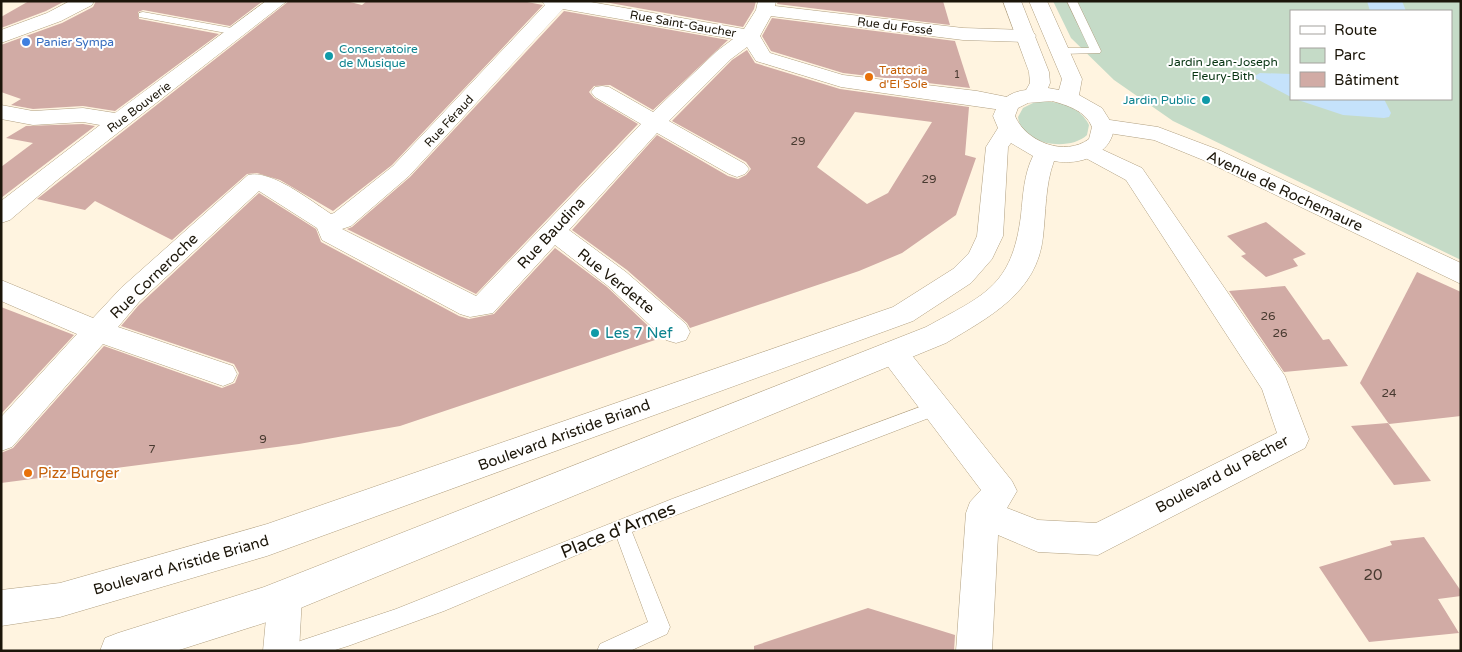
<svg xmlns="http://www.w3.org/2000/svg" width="1462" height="652" viewBox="0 0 1462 652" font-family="'Varela Round',sans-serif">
<rect width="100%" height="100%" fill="#fff4e0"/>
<g fill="#c5dbc7" fill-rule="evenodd">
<path d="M1053 1H1461V260L1173 121 1114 80 1071 38ZM1291 11H1451V99H1291Z"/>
<path d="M1035 102C1056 100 1079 105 1089 125L1087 135C1069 152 1021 145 1018 117L1023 108Z"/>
</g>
<g fill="#c5e2fb">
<path d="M1367 1H1402L1406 11H1370Z"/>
<path d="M1260 73 1291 74V97L1253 77Z"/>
<path d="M1295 99H1384L1391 113 1389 117 1384 118 1343 115Z"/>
</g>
<g fill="#d1aba5" fill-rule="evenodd">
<path d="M29 1H65L46 11 1 28V17Z"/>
<path d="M96 1H263L230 26 143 10 138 12 139 19 219 34 115 111 83 106 33 109 11 105 21 99 1 92V45L62 23 93 7Z"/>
<path d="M289 1H346L362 5 367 1H522L543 5 392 165 333 211 280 180 257 173 247 174 172 240 95 201 85 210 37 199Z"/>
<path d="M599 1H756L754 9 743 27Z"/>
<path d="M778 1H943L950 25 777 4Z"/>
<path d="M564 11 728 40 653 110 610 85 594 86 589 92 594 98 638 124 476 294 347 229 352 227 410 177Z"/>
<path d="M772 18 955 41 970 88 843 73 771 51 762 36Z"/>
<path d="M747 50 755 63 840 89 969 107 965 155 976 158 956 215 902 253 859 271 690 328 687 323 627 270 572 230 657 135 728 176 738 179 746 175 751 169 746 162 672 121 732 60ZM855 112 932 122 888 193 867 204 817 167Z"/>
<path d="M83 124 95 126 1 198V167L33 143 6 138 26 126Z"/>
<path d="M259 193 316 229 321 242 459 316 469 319 494 314 555 248 607 287 661 338 400 426 299 444 1 483V453L13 448 104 346 222 388 235 383 239 373 234 364 121 326 138 306Z"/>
<path d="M1266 222 1306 254 1293 259 1298 266 1266 277 1241 256 1246 254 1227 236Z"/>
<path d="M1417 272 1461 292V416L1389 424 1360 383Z"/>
<path d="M1285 286 1323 340 1329 339 1348 366 1284 372 1229 291Z"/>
<path d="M1 307 74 335 1 414Z"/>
<path d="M1388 423 1431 481 1394 485 1351 426Z"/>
<path d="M1424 537 1461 591V596L1438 599 1459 633 1369 642 1319 567 1392 545 1390 541Z"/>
<path d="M868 608 955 635 954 651H754V646Z"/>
</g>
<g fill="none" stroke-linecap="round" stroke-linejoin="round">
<g stroke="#b1a081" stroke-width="1">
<g id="service">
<path d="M1067 1H1077L1101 51 1100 53 1060 54 1055 51 1060 48H1089Z"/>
<path d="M143 12 237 29 242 32 237 35 139 17V13Z"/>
<path d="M936 401 942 403 944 408 942 413 632 532 670 627 667 634 630 651H597L600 644 648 622 617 538 444 611 348 646 332 651H290L293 644 300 641 396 609 672 499Z"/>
</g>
</g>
<g stroke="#b1a081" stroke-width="1">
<g id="minor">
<path d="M70 1H94L92 5 61 21 1 43V30L47 13Z"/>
<path d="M266 1H287L56 181 10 220 1 223V201L100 125 83 122 33 125 1 119V105L33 111 83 108 115 113Z"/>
<path d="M542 1H585L744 29 756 10 758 1H776L775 6 963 28 1026 30 1033 32 1036 36 1033 40 1026 42 963 40 771 16 760 36 770 53 843 75 977 91 1017 99 1020 104 1017 109 1009 111 841 87 756 61 747 47 731 59 669 121 745 164 749 169 745 174 737 177 729 174 657 133 569 230 626 272 686 324 690 332 686 340 676 343 666 340 608 286 555 245 493 313 470 317 460 314 322 240 317 228 259 191 139 302 118 327 233 366 237 374 233 382 223 386 103 344 12 447 1 451V417L77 334 1 301V280L93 318 121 288 248 175C271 169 311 201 331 214L334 213 393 166 545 5ZM563 9 733 39 717 51 653 112 609 87 602 86 595 87 591 92 595 97 641 124 476 296 342 229 351 226 409 176Z"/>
<path d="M1088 143 1142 168 1285 376 1309 439 1305 448 1098 555 1038 552 998 535 992 651H956L966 513 970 502 981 490 883 360 879 352 883 344 893 341 903 344 1012 481 1017 491 1007 508 1038 520 1096 523 1277 433 1262 389 1126 180 1080 155 1077 150 1080 145Z"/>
<path d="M285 580 297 585 302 597 299 651H263L268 597 273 585Z"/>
</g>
</g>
<g stroke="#b1a081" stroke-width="1">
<path id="tertiary" d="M1103 119 1158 127 1219 150 1461 263V284L1203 160 1154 140 1095 131 1092 126 1095 121Z"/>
</g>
<g stroke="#b1a081" stroke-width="1">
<path id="secondary" d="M1003 1H1021L1049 72 1050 83 1048 88 1059 90 1062 79 1029 1H1047L1082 79 1079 95 1102 108 1114 127C1112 155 1079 166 1054 161 1045 185 1046 212 1043 237 1037 293 989 317 946 343L264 623 176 651H100L105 638 118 633 264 587 926 327C984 295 1012 287 1021 215 1023 195 1024 174 1033 156L1011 143 1008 147 1003 236 992 259 971 283 913 321 267 556 60 617 1 626V590L60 583 267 524 893 307 953 269 969 253 977 236 986 147 998 128 993 116C999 100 1009 92 1026 90L1030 83 1029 72ZM1052 101C1067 105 1086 111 1092 127L1089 139C1065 157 1026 142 1015 116L1018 108 1028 103Z"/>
</g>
<use href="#service" fill="#fff" fill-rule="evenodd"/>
<use href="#minor" fill="#fff" fill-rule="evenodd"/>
<use href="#tertiary" fill="#fff" fill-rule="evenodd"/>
<use href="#secondary" fill="#fff" fill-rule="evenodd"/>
</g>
<circle fill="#3f7fe0" stroke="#fff" stroke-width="2" cx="26" cy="42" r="5"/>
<g fill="#0f9aa8" stroke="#fff" stroke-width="2">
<circle cx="329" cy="56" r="5"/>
<circle cx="1206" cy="100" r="5"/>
<circle cx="595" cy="333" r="5"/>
</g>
<g fill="#e8710a" stroke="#fff" stroke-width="2">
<circle cx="869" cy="77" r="5"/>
<circle cx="28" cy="473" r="5"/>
</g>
<g text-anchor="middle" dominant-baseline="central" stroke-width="4" stroke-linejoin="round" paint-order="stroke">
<g font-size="11" fill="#483a30">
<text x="957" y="74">1</text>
</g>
<g font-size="12" fill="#1b1509" stroke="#fff">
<text transform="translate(683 24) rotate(10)">Rue Saint-Gaucher</text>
<text transform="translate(895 26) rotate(7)">Rue du Fossé</text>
<text transform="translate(139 107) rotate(-37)">Rue Bouverie</text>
<text transform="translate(449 121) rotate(-47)">Rue Féraud</text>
</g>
<g font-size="12" fill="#366cbe" stroke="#fff" text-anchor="start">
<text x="36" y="42">Panier Sympa</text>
</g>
<g font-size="12" fill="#0d838f" stroke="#fff" text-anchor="start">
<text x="339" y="49">Conservatoire<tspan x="339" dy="14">de Musique</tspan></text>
<text x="1196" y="100" text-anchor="end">Jardin Public</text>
</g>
<g font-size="12" fill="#063311" stroke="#fff">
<text x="1223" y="62">Jardin Jean-Joseph<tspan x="1223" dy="14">Fleury-Bith</tspan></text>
</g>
<g font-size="12" fill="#c56008" stroke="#fff" text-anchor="start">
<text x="879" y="70">Trattoria<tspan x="879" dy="14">d'El Sole</tspan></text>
</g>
<g font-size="12" fill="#483a30">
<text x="798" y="141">29</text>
<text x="929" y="179">29</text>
<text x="1268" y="316">26</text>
<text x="1280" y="333">26</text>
<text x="1389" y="393">24</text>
<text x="263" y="439">9</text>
<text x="152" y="449">7</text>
</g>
<g font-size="15" fill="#1b1509" stroke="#fff">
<text transform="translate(1285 191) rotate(25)">Avenue de Rochemaure</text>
<text transform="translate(551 233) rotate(-47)">Rue Baudina</text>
<text transform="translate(154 276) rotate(-44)">Rue Corneroche</text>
<text transform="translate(616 281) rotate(39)">Rue Verdette</text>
<text transform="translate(564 435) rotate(-20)">Boulevard Aristide Briand</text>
<text transform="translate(1222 474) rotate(-28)">Boulevard du Pêcher</text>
<text transform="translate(181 565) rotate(-16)">Boulevard Aristide Briand</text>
</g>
<g font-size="15" fill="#0d838f" stroke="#fff" text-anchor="start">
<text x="605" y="333">Les 7 Nef</text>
</g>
<g font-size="15" fill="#c56008" stroke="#fff" text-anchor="start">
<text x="38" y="473">Pizz Burger</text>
</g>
<g font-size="15" fill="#483a30">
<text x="1373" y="575">20</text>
</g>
<g font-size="18" fill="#1b1509" stroke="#fff">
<text transform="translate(618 530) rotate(-22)">Place d'Armes</text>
</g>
</g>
<rect width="1462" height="652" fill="none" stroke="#1b1509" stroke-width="5"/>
<rect x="1290" y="10" width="162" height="90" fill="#ffffff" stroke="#a4a19d"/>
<rect x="1300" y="26" width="25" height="8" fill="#ffffff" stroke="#a4a19d"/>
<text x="1334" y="35" font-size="15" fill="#1b1509">Route</text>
<rect x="1300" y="48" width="25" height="15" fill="#c5dbc7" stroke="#a4a19d"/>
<text x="1334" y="60" font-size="15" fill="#1b1509">Parc</text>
<rect x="1300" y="72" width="25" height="15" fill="#d1aba5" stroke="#a4a19d"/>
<text x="1334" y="85" font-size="15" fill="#1b1509">Bâtiment</text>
</svg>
